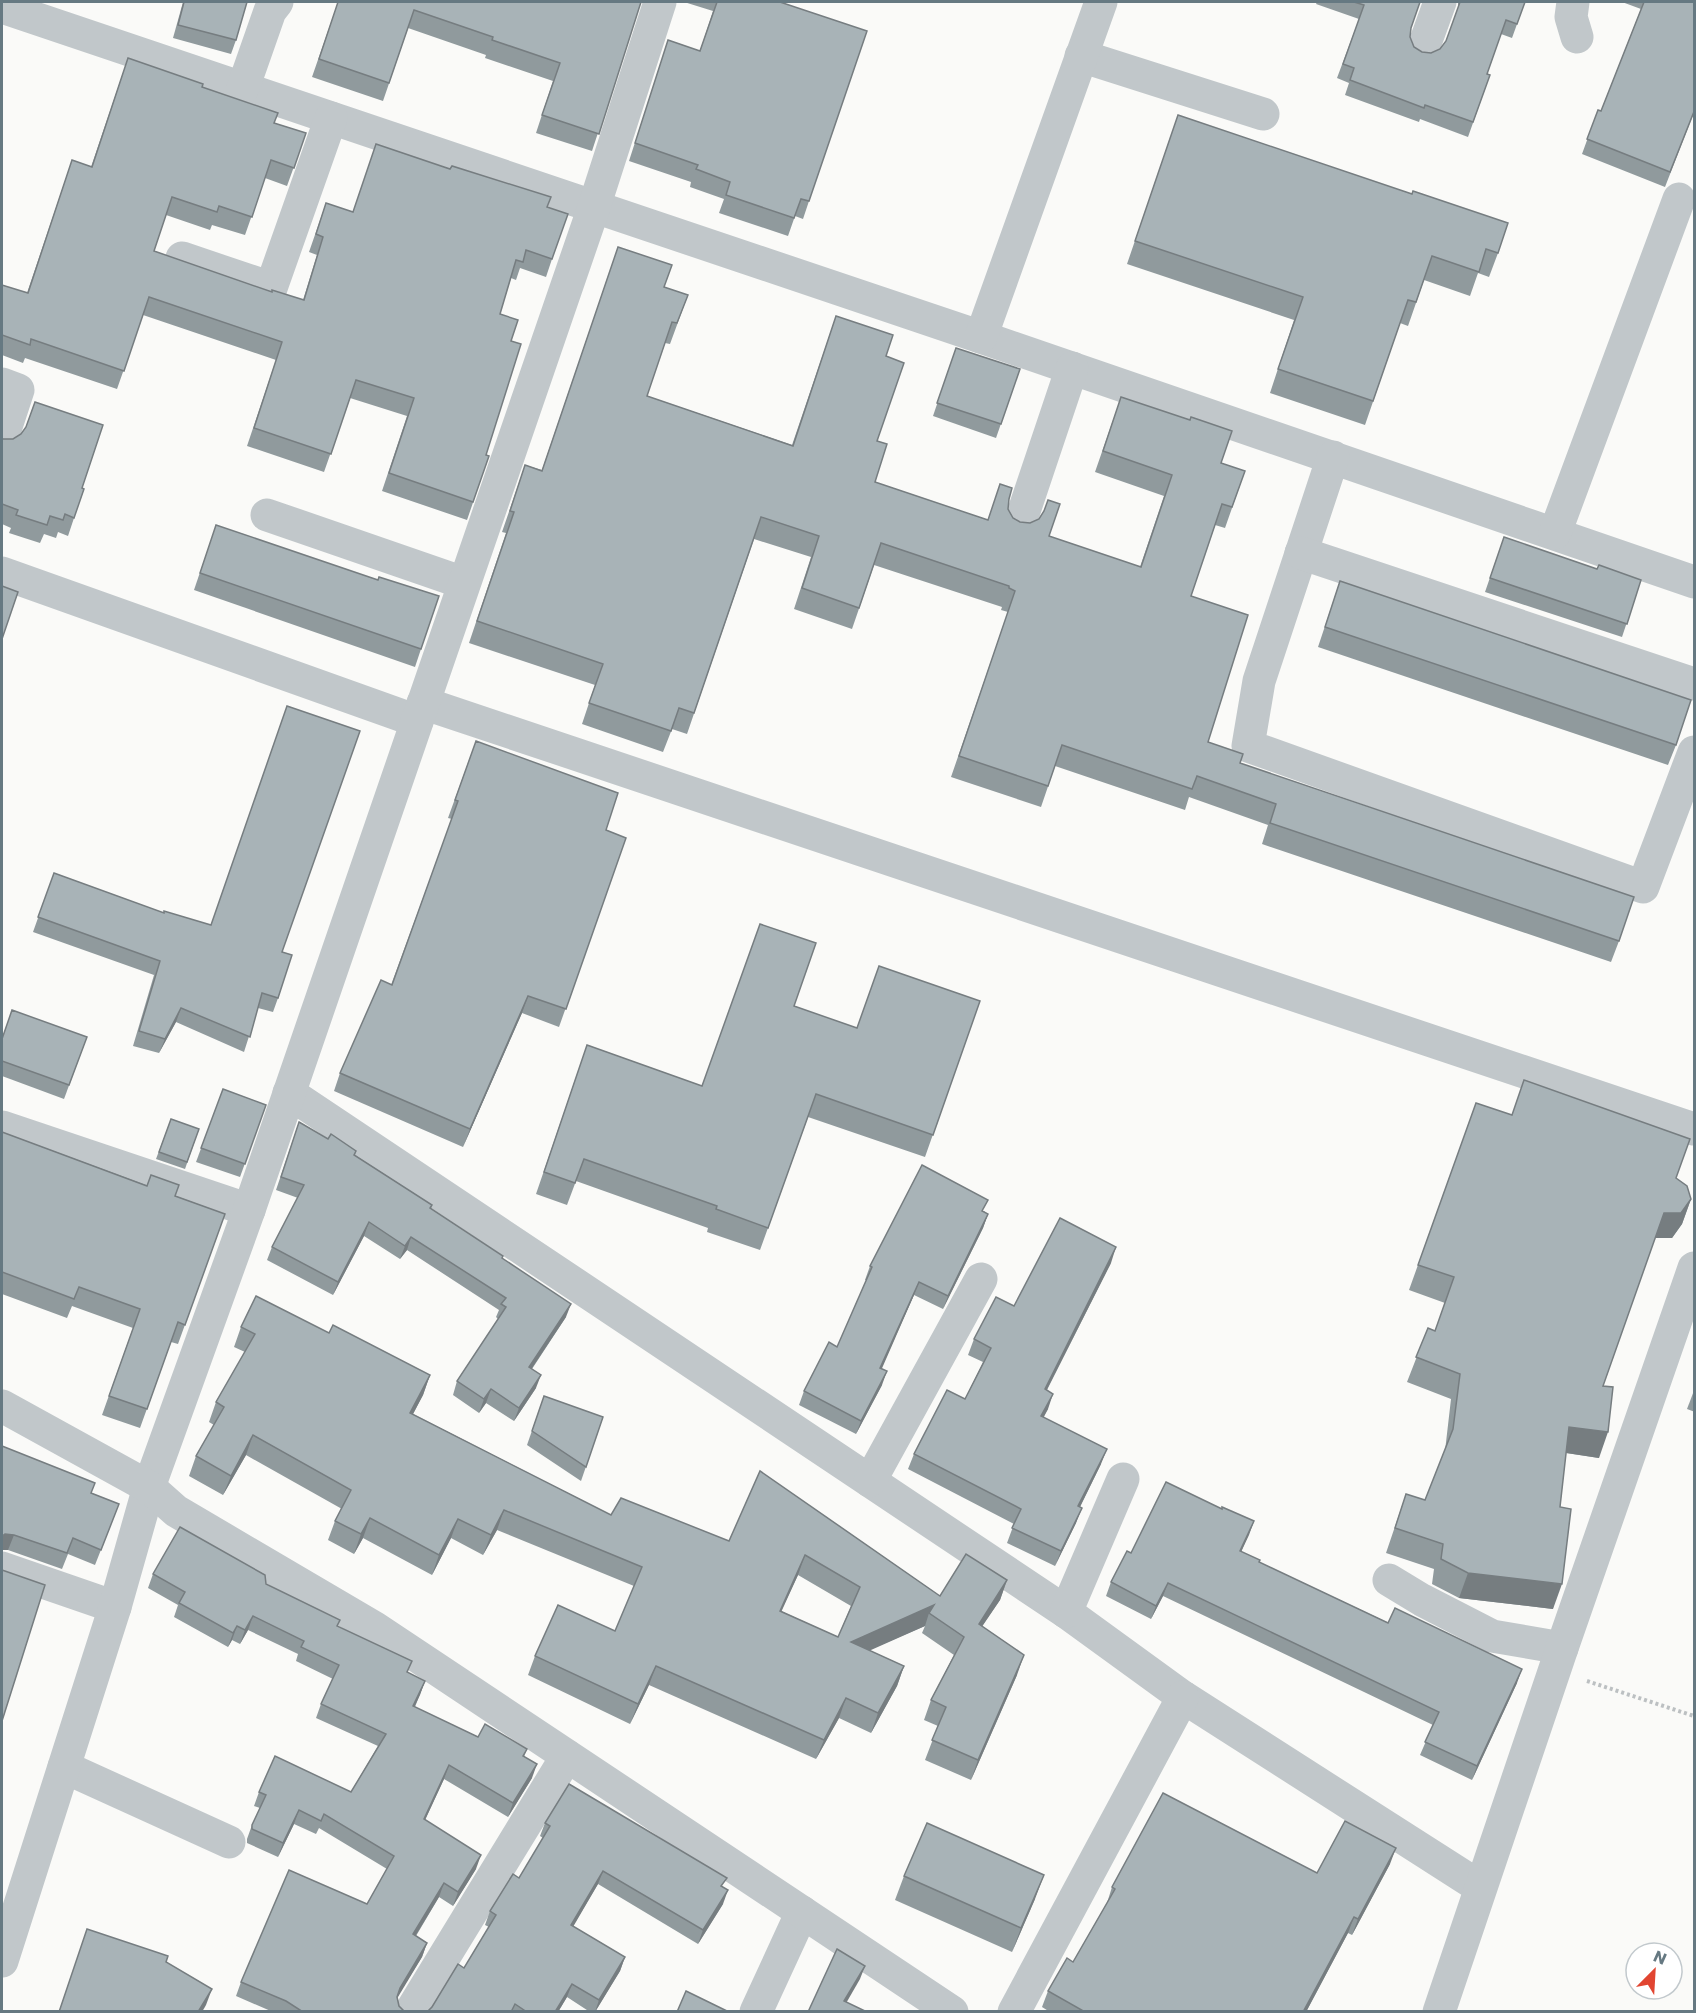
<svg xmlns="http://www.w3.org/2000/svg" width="1696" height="2013" viewBox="0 0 1696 2013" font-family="Poppins,sans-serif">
<rect width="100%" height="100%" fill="#fafaf8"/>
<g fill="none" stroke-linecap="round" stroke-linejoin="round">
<path stroke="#bcc0c2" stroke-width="4" stroke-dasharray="3 3" stroke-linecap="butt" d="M1587 1681 1694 1716"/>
<g stroke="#c1c7ca" stroke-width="33">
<path d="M1573 2 1571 17 1577 37"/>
<path d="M2 7 981 337 1694 582"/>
<path d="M1423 49 1440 2"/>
<path d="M1081 56 1263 114"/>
<path d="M243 88 270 11 277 2"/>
<path d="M182 258 271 288 331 118"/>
<path d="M981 337 1101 2"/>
<path d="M2 384 18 390 2 439"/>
<path d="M1333 457 1259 681 1248 746 1643 887 1694 752"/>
<path d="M267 515 464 583"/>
<path d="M1019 526 1072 368"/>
<path d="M1555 533 1679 199"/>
<path d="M1301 553 1694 684"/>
<path d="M2 573 417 721"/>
<path d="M423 703 1694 1129"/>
<path d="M289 1093 1066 1612 1183 1697 1480 1887"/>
<path d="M2 1127 249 1210"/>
<path d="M870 1481 981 1279"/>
<path d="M2 1568 115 1607"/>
<path d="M1389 1580 1422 1600 1492 1636 1562 1648"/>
<path d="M1066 1612 1123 1479"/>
<path d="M64 1767 229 1842"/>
<path d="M2 1961 115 1607 149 1487 249 1210 594 207 660 2"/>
<path d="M411 2011 567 1756"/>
<path d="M756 2012 802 1912"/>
<path d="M1014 2012 1183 1697"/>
</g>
<g stroke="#c1c7ca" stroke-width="33">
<path d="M2 1406 149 1487 176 1511 375 1628 952 2012"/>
<path d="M1439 2012 1562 1648 1694 1268"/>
</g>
</g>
<g fill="#909a9d" fill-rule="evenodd">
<path d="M183 2H247L236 40 231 54 173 38Z"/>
<path d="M338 2H641L592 151 536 133 553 81 485 58 486 55 408 28 383 101 312 77Z"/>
<path d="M684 2H780L809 201 803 219 795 216 788 236 719 213 724 199 690 187 691 182 629 161 668 40 700 51 713 11Z"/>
<path d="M1317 2H1420L1411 28 1410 37 1414 47 1422 52 1431 53 1440 49 1446 41 1458 8V2H1525L1512 38 1501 34 1487 74 1490 75 1468 137 1420 119 1419 122 1345 95 1349 83 1337 78 1359 19 1316 4Z"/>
<path d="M1622 2H1695V110L1665 187 1582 154 1598 110 1601 111 1641 9Z"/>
<path d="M128 58 202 87 274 123 306 133 287 186 265 178 245 235 212 225 210 230 166 215 154 251 272 292 303 300 317 255 309 252 326 203 352 212 547 207 552 259 546 277 520 268 516 280 511 278 500 314 511 341 486 455 489 456 467 520 382 491 407 416 350 398 324 472 247 446 276 360 143 315 117 389 25 358 23 363 2 355V285L27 293 72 160 91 167Z"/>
<path d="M1178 115 1498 253 1489 277 1478 273 1470 296 1424 280 1408 326 1400 323 1365 425 1270 393 1294 320 1127 264Z"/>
<path d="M618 247 664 287 688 295 670 344 665 343 647 396 792 445 836 316 886 356 877 441 875 482 988 520 1000 484 1009 499 1008 509 1013 518 1020 522 1049 536 1140 567 1164 496 1095 472 1121 397 1221 463 1245 471 1225 528 1215 525 1191 596 1208 742 1240 763 1619 941 1611 962 1262 844 1268 825 1189 797 1185 810 1055 766 1041 807 951 777 1008 612 1001 610 1002 607 874 565 852 629 794 609 811 557 754 539 687 734 672 729 663 752 582 724 595 685 469 643 506 533 502 532 525 465 542 470Z"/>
<path d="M956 348 1020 369 996 438 933 416Z"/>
<path d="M35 402 82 488 74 518 68 536 58 532 56 538 44 534 40 543 9 533 11 528 2 524V438L3 439H13L21 434 25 429Z"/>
<path d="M216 525 421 649 415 667 194 590Z"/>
<path d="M1504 537 1597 569 1641 580 1622 637 1485 592Z"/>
<path d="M1340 581 1676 745 1668 765 1318 647Z"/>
<path d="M476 741 606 830 626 838 559 1027 522 1013 463 1147 334 1091 340 1073 391 985 452 819 448 818Z"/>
<path d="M54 873 164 913 282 952 278 998 273 1012 258 1008 244 1052 176 1022 159 1053 133 1046 154 975 33 932Z"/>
<path d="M980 1001 925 1157 808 1117 760 1250 707 1232 708 1228 576 1181 567 1205 536 1194 587 1045 702 1086 794 1006 856 1028Z"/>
<path d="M87 1037 64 1099 2 1076V1038Z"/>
<path d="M223 1089 266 1105 240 1177 196 1162Z"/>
<path d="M1476 1103 1676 1178 1691 1199 1682 1224 1672 1238H1655L1603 1386 1599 1458 1566 1453 1560 1507 1553 1609 1459 1598 1432 1584 1434 1569 1386 1553 1406 1494 1425 1500 1445 1451 1451 1399 1407 1382 1428 1328 1435 1331 1445 1303 1409 1290Z"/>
<path d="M171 1119 199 1129 185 1169 156 1159Z"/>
<path d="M299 1122 328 1139 356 1151 355 1155 432 1205 431 1209 502 1259 566 1317 532 1369 536 1388 514 1421 486 1403 479 1413 453 1395 457 1381 498 1319 496 1317 499 1310 407 1250 400 1259 364 1236 333 1295 267 1260 272 1247 298 1198 276 1190Z"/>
<path d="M2 1132 225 1214 178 1344 171 1342 140 1428 102 1415 133 1328 72 1306 67 1318 2 1294Z"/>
<path d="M984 1211 988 1214 983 1228 943 1309 914 1295 881 1369 882 1385 856 1434 799 1405 804 1391 837 1347 867 1280H865L870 1266Z"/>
<path d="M1111 1263 1047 1390 1048 1409 1043 1417 1101 1464 1080 1507 1076 1523 1055 1566 1007 1543 1014 1524 908 1469 914 1454 965 1399 983 1362 968 1355 974 1339 1014 1306Z"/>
<path d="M241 1327 329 1333 430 1375 423 1395 413 1414 611 1515 729 1541 760 1471 940 1596 1007 1580 1000 1600 982 1626 1017 1675 971 1780 925 1760 938 1726 924 1720 931 1700 954 1655 922 1633 925 1626 869 1650 904 1666 897 1686 871 1733 839 1718 816 1759 649 1685 630 1724 528 1675 535 1656 615 1631 634 1586 497 1530 483 1555 451 1538 432 1575 363 1538 354 1554 328 1540 335 1521 342 1509 246 1455 223 1495 189 1476 196 1456 214 1425 209 1422 216 1402 245 1352 234 1347ZM798 1575 851 1606 838 1637 781 1611Z"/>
<path d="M1695 1388V1412L1687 1409Z"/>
<path d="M544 1396 603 1417 581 1481 527 1445Z"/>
<path d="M2 1446 91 1493 119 1504 95 1565 68 1554 62 1569 8 1550Z"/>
<path d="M1254 1521 1241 1552 1259 1562 1517 1683 1472 1780 1420 1755 1433 1725 1163 1596 1151 1619 1106 1596 1111 1582 1131 1553Z"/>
<path d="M153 1574 266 1584 338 1627 412 1661 407 1673 425 1681 415 1707 478 1737 527 1749 524 1757 532 1778 508 1817 444 1779 425 1820 476 1869 453 1906 439 1897 416 1936 427 1943 422 1957 397 1997 399 2006 405 2012H273L236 1996 241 1982 367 1904 387 1869 319 1828 316 1834 294 1824 278 1857 247 1843V1839L252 1825 260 1808 254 1806 259 1792H351L378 1746 316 1718 321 1704 333 1679 296 1661 298 1654 248 1630 240 1644 232 1640 228 1647 174 1617 178 1605 148 1588Z"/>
<path d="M545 1823 723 1887V1904L698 1944 598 1884 573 1926 625 1957 620 1971 595 2012H590L567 1997 558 2012H427L464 1968 489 1927 485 1925 490 1911 519 1878 543 1838 540 1836Z"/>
<path d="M1390 1864 1352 1935 1348 1933 1306 2012H1050L1042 2007 1048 1991 1073 1962 1107 1903 1112 1887 1317 1873Z"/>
<path d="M904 1876 1035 1899 1012 1952 895 1900Z"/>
</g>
<g fill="#767d80">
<path d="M528 996 522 1013 463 1147 470 1129Z"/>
<path d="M181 1008 176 1022 159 1053 165 1039Z"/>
<path d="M1691 1199 1682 1224 1672 1238H1655L1664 1213Z"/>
<path d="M988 1214 983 1228 943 1309 948 1296Z"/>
<path d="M369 1222 364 1236 333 1295 338 1282Z"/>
<path d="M411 1237 407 1250 400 1259 405 1246Z"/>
<path d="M1116 1247 1111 1263 1039 1405 1045 1389Z"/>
<path d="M919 1282 914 1295 876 1382 880 1368Z"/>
<path d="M571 1304 566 1317 524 1380 529 1367Z"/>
<path d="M887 1371 882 1385 856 1434 861 1421Z"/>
<path d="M430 1375 423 1395 403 1433 410 1413Z"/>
<path d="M541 1375 536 1388 514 1421 519 1408Z"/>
<path d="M491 1389 486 1403 479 1413 484 1399Z"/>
<path d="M1053 1394 1048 1409 1036 1432 1041 1416Z"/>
<path d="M1569 1427 1608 1432 1599 1458 1560 1452Z"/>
<path d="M253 1435 246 1455 223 1495 231 1476Z"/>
<path d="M1107 1449 1101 1464 1073 1521 1078 1506Z"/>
<path d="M1082 1508 1076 1523 1055 1566 1061 1551Z"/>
<path d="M504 1510 497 1530 483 1555 491 1535Z"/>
<path d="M370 1518 363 1538 354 1554 361 1534Z"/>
<path d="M458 1519 451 1538 432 1575 439 1555Z"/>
<path d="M1254 1521 1249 1535 1235 1565 1240 1551Z"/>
<path d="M5 1534 14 1535 8 1550H2V1536Z"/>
<path d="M805 1555 798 1575 773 1630 780 1611Z"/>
<path d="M1468 1573 1562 1584 1553 1609 1459 1598Z"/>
<path d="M1007 1580 1000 1600 971 1643 979 1624Z"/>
<path d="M1168 1583 1163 1596 1151 1619 1156 1606Z"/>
<path d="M934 1605 929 1613 925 1626 844 1662 851 1642Z"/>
<path d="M253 1616 248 1630 240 1644 245 1630Z"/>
<path d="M237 1626 232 1640 228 1647 233 1633Z"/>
<path d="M1024 1655 1017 1675 971 1780 978 1760Z"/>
<path d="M656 1666 649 1685 630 1724 638 1704Z"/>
<path d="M904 1666 897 1686 871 1733 878 1713Z"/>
<path d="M1522 1669 1517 1683 1472 1780 1477 1766Z"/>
<path d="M425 1681 420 1695 408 1720 413 1706Z"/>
<path d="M846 1698 839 1718 816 1759 824 1740Z"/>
<path d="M537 1764 532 1778 508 1817 513 1803Z"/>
<path d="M449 1765 444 1779 419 1833 424 1819Z"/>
<path d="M299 1810 294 1824 278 1857 283 1843Z"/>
<path d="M1396 1848 1390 1864 1352 1935 1358 1919Z"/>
<path d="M481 1855 476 1869 453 1906 458 1892Z"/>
<path d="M603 1871 598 1884 566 1939 571 1925Z"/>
<path d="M1044 1875 1035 1899 1012 1952 1021 1928Z"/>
<path d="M444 1883 439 1897 408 1948 413 1934Z"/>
<path d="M728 1890 723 1904 698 1944 703 1930Z"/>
<path d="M1354 1917 1348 1933 1306 2012H1303Z"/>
<path d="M427 1943 422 1957 395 2002 400 1988Z"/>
<path d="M625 1957 620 1971 595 2012 599 2000Z"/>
<path d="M865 1966 860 1979 841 2012 844 2001Z"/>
<path d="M572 1984 567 1997 558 2012H555Z"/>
<path d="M212 1989 206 2005 202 2012H198Z"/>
</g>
<g fill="#a8b3b7" stroke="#767d80" stroke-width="1.5" fill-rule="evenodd">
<path d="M184 2H247L236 40 178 25Z"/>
<path d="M338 2H641L599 134 542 115 560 63 492 40 493 37 414 10 389 83 319 59Z"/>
<path d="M717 2H780L867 31 809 201 801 199 794 218 726 195 730 182 696 169 698 165 635 143 668 40 700 51Z"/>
<path d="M1354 2H1420L1411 28 1410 37 1414 47 1422 52 1431 53 1440 49 1446 41 1460 2H1525L1517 24 1506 20 1487 74 1490 75 1473 122 1425 105 1424 108 1350 80 1354 68 1343 64 1364 5Z"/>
<path d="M1644 2H1695V109L1670 172 1587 139 1598 110 1601 111Z"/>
<path d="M128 58 203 84 202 87 278 113 274 123 306 133 294 168 271 160 252 217 219 206 217 212 172 197 154 251 272 292V290L304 300 323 237 316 234 326 203 353 212 376 144 450 169 452 166 551 197 547 207 568 214 552 259 526 250 523 262 516 260 500 314 518 320 511 341 521 344 486 455 489 456 473 502 389 473 414 398 356 380 331 454 254 428 282 342 149 297 124 371 31 339 30 345 2 335V285L28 293 72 160 92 167Z"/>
<path d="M1178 115 1412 194 1413 191 1508 223 1498 253 1486 249 1479 272 1432 256 1416 302 1408 300 1373 401 1278 369 1303 297 1135 241Z"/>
<path d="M618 247 672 265 664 287 688 295 677 323 672 322 647 396 793 446 836 316 893 335 886 356 904 363 877 441 887 444 875 482 988 520 1000 484 1012 488 1009 499 1008 509 1013 518 1020 522 1030 523 1039 519 1044 511 1048 500 1060 504 1049 536 1141 567 1172 475 1103 451 1121 397 1190 420 1191 417 1232 431 1221 463 1245 471 1232 507 1222 504 1191 596 1248 615 1208 742 1243 754 1240 763 1634 897 1619 941 1270 823 1276 804 1197 776 1192 789 1062 745 1048 786 959 756 1015 591 1009 588V586L881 543 859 608 802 588 819 536 761 517 694 713 679 708 671 731 589 703 603 664 477 621 514 512 510 511 525 465 542 471Z"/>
<path d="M956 348 1020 369 1001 424 937 403Z"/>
<path d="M35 402 103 425 82 488 84 489 74 518 65 514 63 520 50 516 47 525 16 515 18 510 2 504V438L3 439H13L21 434 26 427Z"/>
<path d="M216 525 378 580 379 577 439 596 421 649 200 573Z"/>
<path d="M1504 537 1597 569 1599 565 1641 580 1627 624 1490 578Z"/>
<path d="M1340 581 1691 700 1676 745 1325 627Z"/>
<path d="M2 586 18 592 2 639Z"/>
<path d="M287 706 360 731 282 952 292 955 278 998 262 993 250 1037 181 1008 165 1039 139 1031 160 961 38 917 54 873 164 913V911L211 925Z"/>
<path d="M476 741 618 793 606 830 626 838 566 1009 528 996 470 1129 340 1073 381 980 392 985 458 801 455 800Z"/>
<path d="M760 924 816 943 794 1006 857 1028 879 966 980 1001 933 1135 816 1094 768 1228 716 1209 717 1206 584 1159 575 1183 544 1172 587 1045 702 1086Z"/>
<path d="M12 1010 87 1037 69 1085 2 1061V1039Z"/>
<path d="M1524 1080 1690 1139 1676 1178 1687 1186 1691 1199 1681 1213H1664L1603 1386 1613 1387 1608 1432 1569 1427 1560 1507 1571 1509 1562 1584 1468 1573 1441 1559 1443 1544 1395 1528 1406 1494 1425 1500 1453 1429 1460 1374 1416 1357 1428 1328 1435 1331 1454 1277 1418 1265 1476 1103 1512 1115Z"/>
<path d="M223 1089 266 1105 245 1164 201 1148Z"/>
<path d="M171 1119 199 1129 187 1162 159 1152Z"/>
<path d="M299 1122 328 1139 331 1134 356 1151 354 1155 432 1205 430 1208 503 1256 502 1258 571 1304 529 1367 541 1375 519 1408 491 1389 484 1399 457 1381 506 1307 501 1304 506 1298 411 1237 405 1246 369 1222 338 1282 272 1247 304 1185 281 1177Z"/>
<path d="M2 1132 147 1186 151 1175 179 1185 175 1196 225 1214 185 1325 178 1322 147 1409 109 1396 140 1309 79 1287 74 1299 2 1272Z"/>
<path d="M922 1165 988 1200 982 1211 988 1214 948 1296 919 1282 880 1368 887 1371 861 1421 804 1391 829 1342 837 1347 872 1267 870 1266Z"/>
<path d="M1060 1218 1116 1247 1045 1389 1053 1394 1041 1416 1107 1449 1078 1506 1082 1508 1061 1551 1012 1528 1021 1509 914 1454 947 1390 965 1399 991 1348 974 1339 996 1297 1014 1306Z"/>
<path d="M256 1296 329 1333 333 1325 430 1375 410 1413 611 1515 621 1498 729 1541 760 1471 940 1596 966 1554 1007 1580 979 1624 1024 1655 978 1760 932 1740 946 1707 931 1700 964 1637 929 1613 934 1605 851 1642 904 1666 878 1713 846 1698 824 1740 656 1666 638 1704 535 1656 558 1605 615 1631 642 1567 504 1510 491 1535 458 1519 439 1555 370 1518 361 1534 335 1521 351 1490 253 1435 231 1476 196 1456 224 1407 216 1402 255 1334 241 1327ZM805 1555 860 1587 838 1637 780 1611Z"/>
<path d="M544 1396 603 1417 586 1467 532 1431Z"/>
<path d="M2 1446 95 1483 91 1493 119 1504 101 1550 73 1538 67 1553 14 1535 5 1534 2 1536Z"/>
<path d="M1166 1482 1222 1509V1507L1254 1521 1240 1551 1260 1560 1259 1562 1388 1623 1395 1608 1522 1669 1477 1766 1425 1742 1439 1712 1168 1583 1156 1606 1111 1582 1127 1551 1131 1553Z"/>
<path d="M180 1527 265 1575 266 1584 340 1620 337 1626 412 1661 407 1672 425 1681 413 1706 478 1737 485 1724 527 1749 523 1756 537 1764 513 1803 449 1765 424 1819 481 1855 458 1892 444 1883 413 1934 427 1943 400 1988 397 1997 399 2006 405 2012H303L286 2001 241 1982 289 1870 367 1904 394 1856 324 1814 321 1821 299 1810 283 1843 252 1829V1825L266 1795 259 1792 275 1756 351 1792 386 1734 321 1704 339 1665 301 1647 304 1641 253 1616 245 1630 237 1626 233 1633 179 1603 185 1592 153 1574Z"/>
<path d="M2 1570 45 1585 2 1721Z"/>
<path d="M569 1784 727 1878 721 1886 728 1890 703 1930 603 1871 571 1925 625 1957 599 2000 572 1984 555 2012H527L515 2004 511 2012H427L432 2007 458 1964 464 1968 496 1915 490 1911 513 1874 519 1878 550 1826 545 1823Z"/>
<path d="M1163 1793 1317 1873 1345 1821 1396 1848 1358 1919 1354 1917 1303 2012H1085L1048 1991 1067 1958 1073 1962 1115 1889 1112 1887Z"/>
<path d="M927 1823 1044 1875 1021 1928 904 1876Z"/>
<path d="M87 1929 168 1956 166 1962 212 1989 198 2012H59Z"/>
<path d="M837 1949 865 1966 844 2001 867 2012H808Z"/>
<path d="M686 1991 729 2012H677Z"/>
</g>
<rect width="1696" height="2013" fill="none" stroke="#667982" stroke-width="6"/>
<g transform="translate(1654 1971) rotate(24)"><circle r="28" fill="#ffffff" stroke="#c2c9cd" stroke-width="1.5"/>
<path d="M0-4.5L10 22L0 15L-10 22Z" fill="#e14531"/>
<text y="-9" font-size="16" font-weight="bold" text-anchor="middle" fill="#667982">N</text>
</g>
</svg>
